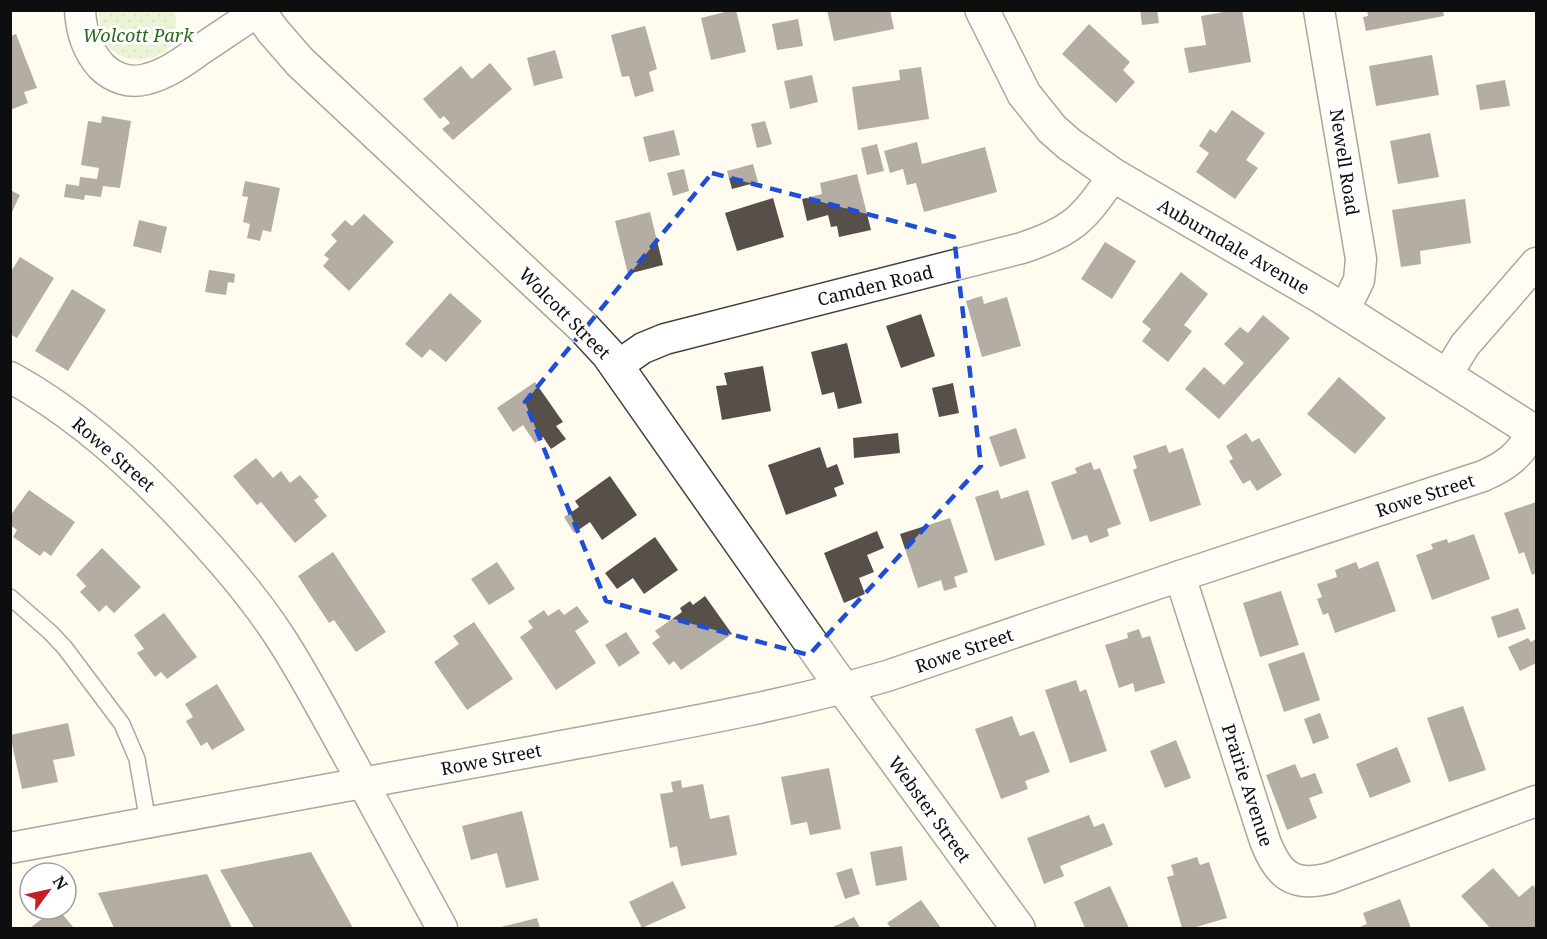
<svg xmlns="http://www.w3.org/2000/svg" width="1547" height="939" viewBox="0 0 1547 939" font-family="'Noto Serif',serif">
<defs>
<pattern id="grass-dots" width="8" height="8" patternUnits="userSpaceOnUse" patternTransform="scale(1.5)"><rect width="8" height="8" fill="#d2ecb6"/><path d="M2 2h.1M6 6h.1" fill="none" stroke="#b3c99b" stroke-width="1.8" stroke-linecap="round"/></pattern>
</defs>
<rect width="100%" height="100%" fill="#fffcef"/>
<path fill="url(#grass-dots)" d="M99 11H175C176 18 177 26 175 34 167 65 121 68 105 42 100 33 100 21 99 11Z"/>
<g fill="#574f4a">
<path d="M733 10H736L746 52 711 60 701 18Z"/>
<path d="M827 10H890L894 29 834 41Z"/>
<path d="M1140 10H1157L1159 23 1142 25Z"/>
<path d="M1235 10H1242L1251 62 1189 73 1184 48 1206 45 1201 16Z"/>
<path d="M1367 10H1443L1444 16 1366 31 1363 17 1368 16Z"/>
<path d="M798 19 803 46 777 50 772 24Z"/>
<path d="M1089 24 1130 62 1123 70 1135 82 1116 103 1062 54Z"/>
<path d="M645 26 657 69 649 72 654 91 635 97 629 76 622 77 611 35Z"/>
<path d="M16 34 37 88 24 92 28 103 10 110V36Z"/>
<path d="M555 50 563 78 534 86 527 58Z"/>
<path d="M1432 55 1439 95 1376 106 1369 66Z"/>
<path d="M490 63 512 89 453 140 442 129 450 123 444 116 440 119 423 99 461 66 472 79Z"/>
<path d="M921 67 929 119 858 130 852 87 900 80 899 70Z"/>
<path d="M812 75 818 102 790 109 784 81Z"/>
<path d="M1505 80 1510 106 1480 110 1476 85Z"/>
<path d="M1232 110 1265 133 1246 160 1258 168 1235 199 1196 172 1209 153 1199 146 1210 129 1216 133Z"/>
<path d="M102 116 131 121 120 188 103 186 101 197 85 195 84 200 64 197 66 184 79 186 80 177 97 179 99 168 81 165 88 121 101 123Z"/>
<path d="M765 121 772 144 757 148 751 124Z"/>
<path d="M674 130 680 155 649 162 643 137Z"/>
<path d="M1430 133 1439 177 1398 184 1390 141Z"/>
<path d="M917 142 922 164 985 147 997 192 924 212 916 183 907 185 903 169 890 173 884 151Z"/>
<path d="M877 144 884 171 867 175 861 148Z"/>
<path d="M753 164 758 182 732 189 727 171Z"/>
<path d="M684 169 689 191 673 196 667 173Z"/>
<path d="M857 174 871 230 839 237 837 226 831 227 828 215 807 221 802 199 822 194 820 183Z"/>
<path d="M245 181 280 188 271 232 263 230 260 241 247 238 250 224 243 222 248 197 242 196Z"/>
<path d="M10 190 20 195 10 216Z"/>
<path d="M773 198 784 237 737 251 725 213Z"/>
<path d="M1465 199 1471 243 1420 251 1421 264 1401 267 1392 210Z"/>
<path d="M650 212 663 265 628 274 615 221Z"/>
<path d="M364 214 394 242 349 291 323 266 329 259 324 255 337 241 331 235 345 220 352 226Z"/>
<path d="M139 220 167 227 161 253 133 246Z"/>
<path d="M1105 242 1136 261 1112 299 1081 279Z"/>
<path d="M20 257 54 278 17 338 10 334V273Z"/>
<path d="M209 270 235 274 234 283 228 282 226 295 205 292Z"/>
<path d="M1181 272 1208 294 1184 325 1192 331 1168 362 1142 341 1151 329 1142 322Z"/>
<path d="M72 289 106 310 68 371 35 351Z"/>
<path d="M450 293 482 321 446 362 430 349 422 358 405 344Z"/>
<path d="M982 296 984 304 1007 297 1021 346 982 357 966 301Z"/>
<path d="M921 314 935 356 901 368 886 326Z"/>
<path d="M1263 315 1290 338 1219 419 1185 389 1204 367 1224 385 1244 363 1224 344 1240 327 1248 333Z"/>
<path d="M847 343 862 403 838 409 834 392 822 395 811 352Z"/>
<path d="M763 366 771 411 722 420 716 386 727 385 724 373Z"/>
<path d="M1339 377 1386 418 1355 454 1307 414Z"/>
<path d="M535 382 563 422 556 426 566 439 551 449 543 437 535 443 523 425 513 432 497 408Z"/>
<path d="M953 383 959 413 939 417 932 388Z"/>
<path d="M1016 428 1026 458 1000 467 989 437Z"/>
<path d="M898 433 900 453 854 458 853 438Z"/>
<path d="M1246 433 1252 442 1259 438 1282 475 1257 491 1250 480 1243 484 1229 461 1233 459 1226 446Z"/>
<path d="M1166 445 1169 453 1183 448 1201 505 1150 522 1133 470 1137 468 1133 456Z"/>
<path d="M820 447 827 468 837 464 844 484 834 488 837 496 786 515 768 465Z"/>
<path d="M256 458 273 478 281 471 290 483 300 475 319 497 314 500 327 516 295 543 261 502 257 505 233 476Z"/>
<path d="M1091 462 1094 470 1100 468 1121 524 1107 529 1109 536 1090 543 1087 535 1072 540 1051 482 1077 473 1075 468Z"/>
<path d="M610 476 637 515 602 540 590 522 574 533 564 517 579 507 575 501Z"/>
<path d="M29 490 75 522 51 556 44 551 40 556 13 537 17 530 10 525V516Z"/>
<path d="M998 490 1001 499 1028 490 1045 545 995 561 975 497Z"/>
<path d="M1536 502V573L1532 575 1524 552 1519 554 1504 513Z"/>
<path d="M950 518 968 572 954 577 957 587 944 591 941 580 918 588 900 534Z"/>
<path d="M877 531 884 548 867 555 874 572 859 578 865 594 844 603 824 553Z"/>
<path d="M1474 534 1490 579 1432 600 1416 555 1433 549 1431 544 1447 539 1448 543Z"/>
<path d="M655 537 678 570 644 594 633 578 617 589 605 573Z"/>
<path d="M102 548 141 587 114 613 106 605 99 612 80 592 86 586 76 575Z"/>
<path d="M333 552 386 632 356 652 334 620 329 623 298 576Z"/>
<path d="M1378 561 1396 611 1335 633 1328 613 1323 615 1317 599 1322 597 1317 584 1337 577 1335 570 1356 562 1359 569Z"/>
<path d="M497 562 515 589 489 605 471 579Z"/>
<path d="M1281 591 1299 645 1260 657 1243 603Z"/>
<path d="M705 596 732 634 681 670 674 661 669 665 652 643 660 637 655 631 682 612 680 608 690 601 693 605Z"/>
<path d="M577 606 589 622 575 631 596 663 556 690 520 637 533 628 528 621 544 610 548 616 559 609 564 615Z"/>
<path d="M1518 608 1526 629 1498 638 1491 617Z"/>
<path d="M164 613 197 657 167 679 161 672 155 677 137 653 144 649 134 635Z"/>
<path d="M474 622 513 679 467 710 434 662 459 644 453 636Z"/>
<path d="M1139 629 1142 638 1150 636 1165 683 1135 692 1133 683 1119 688 1105 645 1128 638 1127 633Z"/>
<path d="M626 632 640 653 619 667 605 645Z"/>
<path d="M1528 638 1531 642 1536 639V663L1520 671 1508 647Z"/>
<path d="M1304 652 1320 700 1284 712 1268 664Z"/>
<path d="M1076 680 1080 692 1086 689 1107 751 1070 763 1045 690Z"/>
<path d="M217 684 245 730 212 750 207 742 201 746 186 721 193 717 185 704Z"/>
<path d="M1463 706 1486 770 1449 782 1427 718Z"/>
<path d="M1320 713 1329 738 1313 744 1304 719Z"/>
<path d="M1012 716 1020 736 1034 731 1050 772 1025 781 1028 789 1001 799 975 729Z"/>
<path d="M68 723 75 756 53 760 58 782 22 789 10 735Z"/>
<path d="M1176 740 1191 778 1165 788 1150 751Z"/>
<path d="M1397 747 1411 782 1370 798 1356 764Z"/>
<path d="M1295 764 1301 778 1315 773 1323 793 1309 798 1317 818 1287 830 1266 775Z"/>
<path d="M829 768 841 829 810 835 807 822 791 825 781 777Z"/>
<path d="M681 780 682 788 703 784 710 819 729 815 737 855 681 866 677 846 670 848 660 794 673 792 671 782Z"/>
<path d="M522 811 539 880 506 888 497 853 471 860 462 826Z"/>
<path d="M1089 815 1094 827 1104 823 1113 845 1060 866 1064 876 1044 884 1027 838Z"/>
<path d="M902 846 907 880 876 886 870 852Z"/>
<path d="M311 852 353 928H254L220 870Z"/>
<path d="M1197 857 1200 865 1209 862 1227 918 1193 928H1182L1167 877 1174 875 1171 865Z"/>
<path d="M852 868 860 894 845 899 836 873Z"/>
<path d="M1493 868 1519 897 1533 885 1536 889V928H1490L1461 896Z"/>
<path d="M207 874 232 928H114L98 893Z"/>
<path d="M673 881 686 908 642 928 629 902Z"/>
<path d="M1110 886 1129 928H1085L1074 902Z"/>
<path d="M1400 899 1411 928H1361L1360 927 1367 924 1363 913Z"/>
<path d="M921 900 941 928H891L887 923Z"/>
<path d="M54 909H58L74 928H30Z"/>
<path d="M854 917 860 928H831Z"/>
<path d="M537 918 540 928H497Z"/>
</g>
<g fill="none" stroke-linecap="round" stroke-linejoin="round">
<g stroke="#414141" stroke-width="18">
<path id="service" d="M10 597 50 632 65 648 122 724 137 759 148 822"/>
</g>
<g stroke="#414141" stroke-width="33">
<g id="minor">
<path d="M80 10C81 31 87 50 101 66 113 78 130 84 147 79 167 74 184 61 200 50 219 37 239 24 258 11"/>
<path d="M1319 10 1361 259 1359 280 1344 311"/>
<path d="M617 366 643 348 665 339 1022 248C1071 232 1086 218 1113 175"/>
<path d="M1446 376 1465 345 1536 263"/>
<path d="M10 377C79 415 137 468 189 525 221 559 252 595 278 634 305 675 327 718 351 761 381 817 412 873 442 928"/>
<path d="M1180 576 1265 841C1278 875 1293 888 1330 878L1536 801"/>
<path d="M10 848C187 815 364 783 541 750 657 728 773 709 887 676L1180 576 1483 476C1508 465 1520 455 1533 431"/>
</g>
</g>
<g stroke="#414141" stroke-width="36">
<g id="tertiary">
<path d="M258 10 273 31 300 62 583 327 608 354 830 670 1018 928"/>
<path d="M982 10 1024 94 1052 129 1069 144 1113 175 1322 297 1536 433"/>
</g>
</g>
<use href="#service" stroke="#fff" stroke-width="15"/>
<use href="#minor" stroke="#fff" stroke-width="30"/>
<use href="#tertiary" stroke="#fff" stroke-width="33"/>
</g>
<path d="M0 0H1547V939H0ZM712 173 954 237 981 466 809 655 606 601 525 402Z" fill="#fffcef" fill-opacity=".55" fill-rule="evenodd"/>
<path fill="none" stroke="#1d4ed8" stroke-width="4.5" stroke-dasharray="12 8" stroke-linejoin="round" d="M712 173 954 237 981 466 809 655 606 601 525 402Z"/>
<g text-anchor="middle" dominant-baseline="central" stroke-width="6" stroke-linejoin="round" paint-order="stroke">
<g font-size="18" font-style="italic" fill="#2a6a1b" stroke="#fff">
<text x="138" y="35">Wolcott Park</text>
</g>
<g font-size="18" fill="#0e0e0e" stroke="#fff">
<text transform="translate(1345 162) rotate(81)">Newell Road</text>
<text transform="translate(1234 246) rotate(30)">Auburndale Avenue</text>
<text transform="translate(875 285) rotate(-14)">Camden Road</text>
<text transform="translate(565 313) rotate(45)">Wolcott Street</text>
<text transform="translate(114 454) rotate(41)">Rowe Street</text>
<text transform="translate(1425 495) rotate(-18)">Rowe Street</text>
<text transform="translate(964 650) rotate(-19)">Rowe Street</text>
<text transform="translate(491 759) rotate(-11)">Rowe Street</text>
<text transform="translate(1248 785) rotate(72)">Prairie Avenue</text>
<text transform="translate(930 809) rotate(54)">Webster Street</text>
</g>
</g>
<rect width="1547" height="939" fill="none" stroke="#0e0e0e" stroke-width="24"/>
<g transform="translate(48 891) rotate(57)"><circle r="28" fill="#ffffff" stroke="#9f9f9f" stroke-width="1.5"/>
<path d="M0-4.5L10 22L0 15L-10 22Z" fill="#c61e25"/>
<text y="-9" font-size="16" font-weight="bold" text-anchor="middle" fill="#0e0e0e">N</text>
</g>
</svg>
